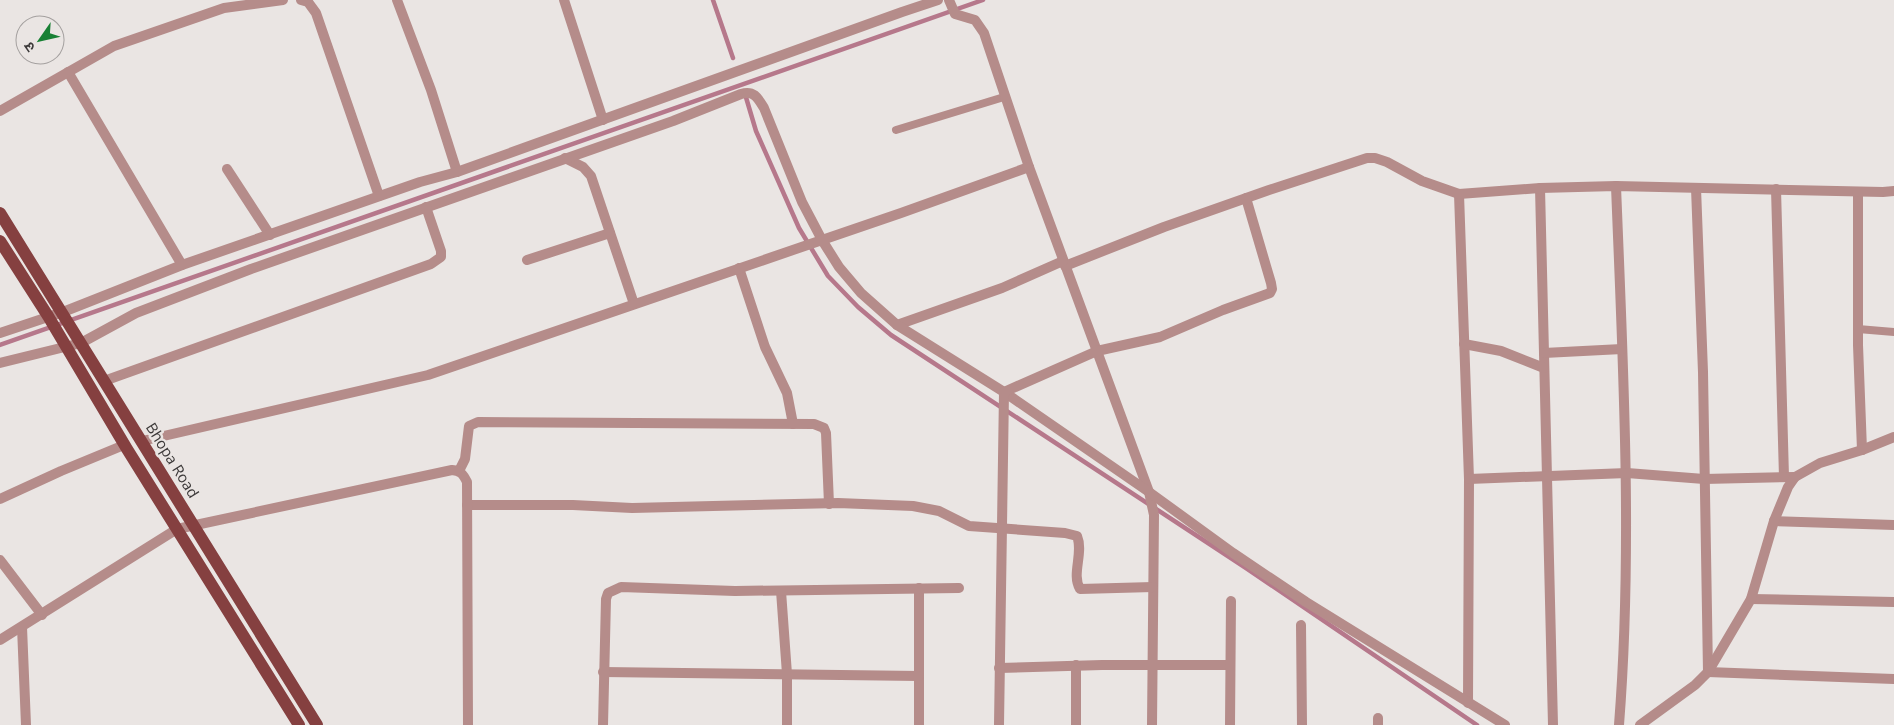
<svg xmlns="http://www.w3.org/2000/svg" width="1894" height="725" viewBox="0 0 1894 725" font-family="'Open Sans','Noto Sans Devanagari',sans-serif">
<rect width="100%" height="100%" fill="#eae5e3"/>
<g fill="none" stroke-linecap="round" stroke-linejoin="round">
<g stroke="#b6788b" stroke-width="4.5">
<path d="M713 0 733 58"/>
<path d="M745 94 756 131 799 228 828 276 858 307 891 335 1246 568 1477 725"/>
<path d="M0 345 983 0"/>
</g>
<g stroke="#b58c8a" stroke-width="8">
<path d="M896 130 1004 97"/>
<path d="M1858 329 1894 332"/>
</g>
<g stroke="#b58c8a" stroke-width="10">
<path d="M301 0 308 2 316 13 379 196"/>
<path d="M397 0 431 90 457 172"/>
<path d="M564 0 603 120"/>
<path d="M949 0 955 14 975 20 984 33 1029 167 1149 492 1154 515 1152 725"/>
<path d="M68 72 182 265"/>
<path d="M0 111 114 46 224 8 283 0"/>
<path d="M565 158 583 167 591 176 634 304"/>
<path d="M227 169 270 235"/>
<path d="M1616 186C1623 366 1633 546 1619 725"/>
<path d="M1540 188 1553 725"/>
<path d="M1696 188 1703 372 1708 672 1894 679"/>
<path d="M1776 189 1784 477"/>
<path d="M1858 192V345L1862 450"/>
<path d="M1459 194 1469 479 1468 703"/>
<path d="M527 260 610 233"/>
<path d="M1065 266 1164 227 1269 190 1367 158H1375L1387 162 1422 181 1459 194 1540 188 1616 186 1883 192 1894 191"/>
<path d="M739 268 765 347 787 393 793 424"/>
<path d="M897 325 1002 288 1063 261"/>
<path d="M0 333 63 312 182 265 420 182 457 172 902 12 938 0"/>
<path d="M1464 344 1501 351 1544 368"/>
<path d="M1544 353 1622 349"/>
<path d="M0 363 81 343 136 313 251 269 673 121 741 94C754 90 758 98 764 108L802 202 822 240 839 267 861 293 897 325 1004 392 1149 492 1233 553 1306 602 1505 725"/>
<path d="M104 381 431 264 441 257V251L426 207"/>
<path d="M142 441 428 375 901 213 1029 167"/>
<path d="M459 471 465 459 469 426 478 422 814 424 824 428 826 433 829 504"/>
<path d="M1469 479 1627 473 1704 479 1795 477"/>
<path d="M0 499 61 471 124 445"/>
<path d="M467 505H573L632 508 838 503 913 506 939 511 969 526 1065 533 1077 536C1084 553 1071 574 1080 589L1153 587"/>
<path d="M1774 521 1894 525"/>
<path d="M0 560 42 615"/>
<path d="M919 588V725"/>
<path d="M781 591 787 674V725"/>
<path d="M1751 599 1894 602"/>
<path d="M1301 625 1302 725"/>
<path d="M22 627 26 725"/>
<path d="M0 640 177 529 452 470C461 471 463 474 467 482L468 725"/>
<path d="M999 668 1102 665H1229"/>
<path d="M603 672 919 676"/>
<path d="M603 725 606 599 608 593 621 587 735 591 959 588"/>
<path d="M999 725 1004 392 1097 351 1160 337 1223 310 1270 293 1272 289 1271 283 1246 198"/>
<path d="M1076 725V665"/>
<path d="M1230 725 1231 601"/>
<path d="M1378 725V718"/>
<path d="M1640 725 1695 685 1708 672 1751 599 1774 521 1788 487 1795 477 1820 463 1862 450 1894 437"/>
</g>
<g stroke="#854040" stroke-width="12">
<path d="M0 213 317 725"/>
<path d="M0 241 48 316 127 449 299 725"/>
</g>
</g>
<g text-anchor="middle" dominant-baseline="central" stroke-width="5" stroke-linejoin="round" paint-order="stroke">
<g font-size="15" fill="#3c3939" stroke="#eae5e3">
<text transform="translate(173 460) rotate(58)">Bhopa Road</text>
</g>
</g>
<g transform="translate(40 40) rotate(236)"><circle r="24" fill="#eae5e3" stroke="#a4a09f"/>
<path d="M0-4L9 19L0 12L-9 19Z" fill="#188034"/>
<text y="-8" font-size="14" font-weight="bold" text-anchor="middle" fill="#3c3939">उ</text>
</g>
</svg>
